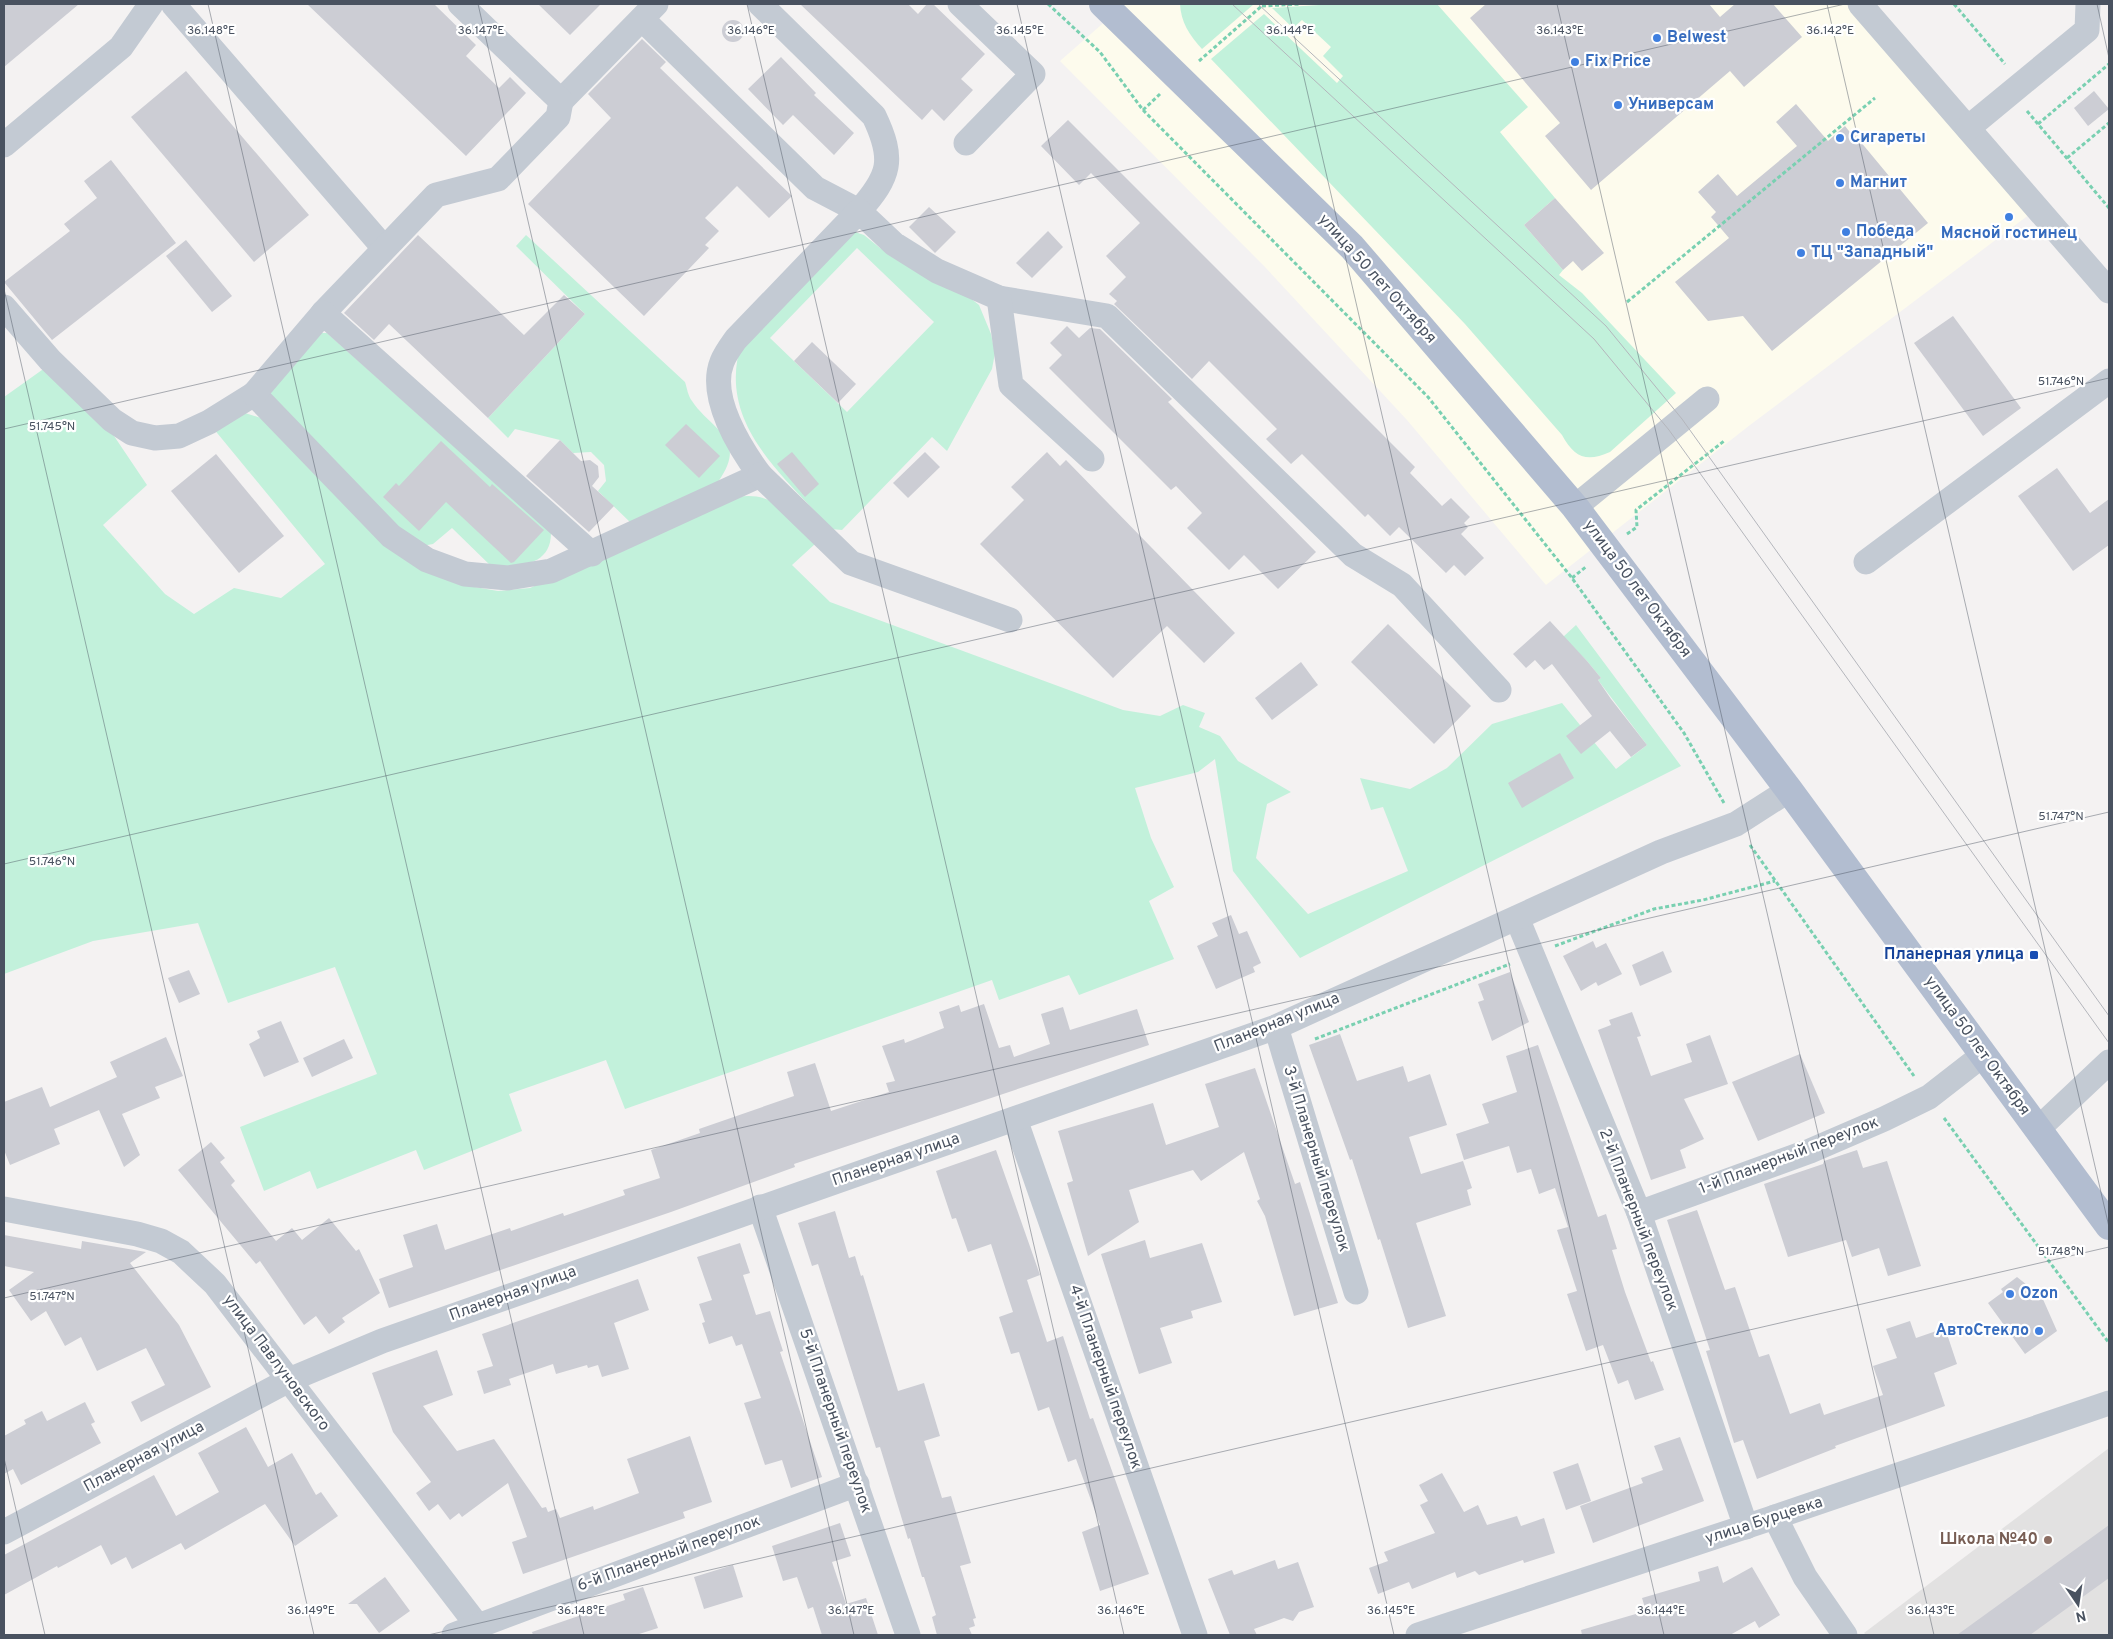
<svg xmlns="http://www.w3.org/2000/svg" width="2113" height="1639" viewBox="0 0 2113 1639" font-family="Overpass,sans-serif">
<rect width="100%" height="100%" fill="#f4f2f2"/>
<path fill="#fdfbed" d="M1125 4H1859L2034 211 1750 425 1546 585 1407 420 1265 267 1060 61Z"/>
<path fill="#e2e1e1" d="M2109 1448V1635H1866L1864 1633Z"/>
<g fill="#c2f1db" fill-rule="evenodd">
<path d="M1180 4H1254L1202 49C1189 35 1181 22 1180 4Z"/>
<path d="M1335 4H1437L1528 107 1500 132 1555 198 1524 225 1563 270 1559 275 1582 293 1676 393 1610 452C1586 463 1574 457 1562 435L1465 324 1211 59 1264 14 1337 83 1343 76 1323 56 1331 47 1302 20 1293 28 1272 8Z"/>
<path d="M855 232 864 235 880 248 969 297 979 305 991 334 995 353 992 369 947 451 932 437 842 530 831 529C782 473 715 423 742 341ZM857 248 934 322 847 412 770 338Z"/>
<path d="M526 235 685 382C687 388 688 396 692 401 712 431 749 438 718 482L633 525 598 491 606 481 604 465 591 452 573 453 560 440 515 429 508 438 488 418 585 314 516 246Z"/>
<path d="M317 333H327L551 533C551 566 519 566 494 569L452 528 433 544 422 546 398 529 274 407 268 385Z"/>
<path d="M49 365 110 430 147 485 103 525 165 594 194 614 234 588 281 598 325 564 213 428 245 413 261 418 463 585 498 591 530 588 726 499C775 487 784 512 815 544L792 565 830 602 1123 710 1160 716 1183 705 1205 713 1199 727 1220 736 1238 761 1291 792 1267 804 1256 858 1308 914 1408 871 1383 807 1371 810 1360 778 1410 789 1447 768 1492 724 1562 703 1616 769 1647 745 1598 680 1601 678 1587 661 1563 637 1576 625 1681 766 1300 958 1233 871 1215 759 1198 772 1135 788 1151 838 1174 887 1149 901 1174 959 1079 995 1069 975 999 1000 992 980 625 1109 606 1060 509 1094 522 1131 424 1170 416 1150 317 1189 310 1171 264 1191 240 1127 377 1074 335 967 228 1003 198 923 93 941 4 974V397Z"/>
</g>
<g fill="#cccdd4">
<path d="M4 4H79L4 67Z"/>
<path d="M307 4H434L476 45 466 56 499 88 510 77 526 93 466 156Z"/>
<path d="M538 4H601L570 35Z"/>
<path d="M800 4H908L918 14 927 4H933L985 54 961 79 973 90 944 121 932 109 922 120Z"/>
<path d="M1486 4H1709L1720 17 1735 4H1773L1802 37 1744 87 1730 71 1591 190 1545 136 1560 123 1470 18Z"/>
<circle cx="733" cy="31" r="11"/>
<path d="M642 39 666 62 660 68 792 196 769 218 737 186 705 218 719 231 705 245 709 248 644 316 528 204 611 118 588 94Z"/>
<path d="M781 57 816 93 814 95 854 133 834 155 793 115 783 125 748 89Z"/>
<path d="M186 71 309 215 254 262 131 117Z"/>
<path d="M2094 91 2109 109 2088 126 2074 108Z"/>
<path d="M1796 104 1828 141 1845 126 1853 136 1855 135 1928 223 1772 351 1743 316 1708 321 1675 282 1729 238 1711 217 1716 212 1698 192 1718 174 1737 196 1797 146 1776 122Z"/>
<path d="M1068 120 1415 467 1410 473 1442 506 1451 498 1470 517 1464 523 1468 527 1461 534 1484 558 1465 576 1454 565 1446 573 1399 527 1390 536 1368 514 1365 517 1302 454 1291 464 1266 439 1277 429 1209 361 1192 379 1114 304 1117 301 1109 294 1126 277 1106 256 1140 223 1091 173 1079 185 1041 146Z"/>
<path d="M111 160 176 243 52 340 4 282 70 231 64 224 97 198 84 181Z"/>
<path d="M1555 198 1604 253 1582 271 1573 261 1563 270 1524 225Z"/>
<path d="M929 207 956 232 935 253 909 227Z"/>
<path d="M1048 231 1063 247 1032 278 1016 263Z"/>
<path d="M418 235 524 335 564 295 585 314 488 418 389 324 374 340 344 313Z"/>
<path d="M186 240 232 296 212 312 166 256Z"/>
<path d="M1953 316 2021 408 1983 436 1914 343Z"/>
<path d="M1067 326 1079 338 1090 328 1100 329 1172 399 1168 402 1316 552 1278 589 1244 555 1229 570 1187 528 1202 513 1176 486 1171 490 1049 368 1062 355 1050 343Z"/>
<path d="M812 342 856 384 838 403 794 361Z"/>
<path d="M686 424 720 456 699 478 665 445Z"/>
<path d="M560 440 581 461 590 460 598 466 599 477 592 486 614 506 589 532 526 476Z"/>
<path d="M441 441 490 487 492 484 544 530 514 562 511 563 446 502 419 531 383 497 396 483 399 486Z"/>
<path d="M792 452 819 484 805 497 777 464Z"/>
<path d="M925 452 940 467 908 498 893 483Z"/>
<path d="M1047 452 1060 466 1066 460 1235 633 1204 663 1167 626 1113 678 980 544 1024 500 1011 487Z"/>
<path d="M216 454 284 536 239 573 171 491Z"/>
<path d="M2057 468 2090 513 2109 499V545L2073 571 2018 496Z"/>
<path d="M1550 621 1587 661 1601 678 1598 680 1611 699 1647 745 1631 757 1610 731 1581 754 1566 736 1592 716 1552 664 1544 670 1535 660 1526 668 1513 654Z"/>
<path d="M1388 624 1471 706 1434 744 1351 662Z"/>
<path d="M1301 662 1318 685 1272 720 1255 698Z"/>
<path d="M1560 753 1574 778 1522 808 1508 783Z"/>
<path d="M1231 915 1239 934 1247 931 1261 963 1253 967 1255 972 1216 989 1197 946 1218 936 1212 923Z"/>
<path d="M1593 941 1596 948 1606 943 1622 974 1598 986 1596 982 1581 991 1563 956Z"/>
<path d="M1663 951 1672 972 1640 986 1632 965Z"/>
<path d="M189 970 200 994 179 1003 168 978Z"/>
<path d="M1510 972 1529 1022 1492 1041 1478 1002 1484 1000 1478 984Z"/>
<path d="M984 1004 999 1048 1010 1045 1014 1057 1050 1044 1041 1014 1063 1007 1070 1030 1137 1009 1149 1045 794 1164 795 1167 671 1212 389 1308 379 1279 413 1267 403 1235 437 1224 445 1250 510 1228 511 1231 563 1213 564 1216 625 1195 623 1190 660 1178 651 1150 700 1133 699 1129 794 1096 787 1072 815 1063 831 1111 889 1092 886 1083 895 1081 882 1046 904 1039 905 1043 944 1028 939 1012 959 1005 961 1012Z"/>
<path d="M1632 1012 1641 1036 1637 1037 1651 1076 1692 1062 1686 1044 1710 1035 1728 1084 1684 1099 1704 1139 1680 1150 1686 1168 1651 1180 1598 1030 1611 1025 1609 1020Z"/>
<path d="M281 1021 299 1062 264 1077 249 1044 260 1038 257 1031Z"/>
<path d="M1340 1034 1357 1081 1403 1066 1408 1082 1430 1074 1447 1125 1409 1137 1421 1174 1463 1161 1472 1188 1467 1190 1471 1205 1416 1223 1446 1316 1408 1328 1380 1239 1378 1240 1352 1159 1350 1160 1309 1045Z"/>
<path d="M166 1037 183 1076 155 1087 160 1098 122 1114 140 1155 124 1167 99 1110 54 1129 60 1144 10 1165 4 1150V1102L42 1087 50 1107 117 1077 110 1062Z"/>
<path d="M344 1039 353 1058 312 1077 303 1058Z"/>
<path d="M1538 1045 1598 1217 1606 1214 1617 1249 1612 1250 1625 1292 1651 1362 1653 1361 1664 1390 1635 1400 1628 1380 1618 1384 1603 1345 1586 1351 1567 1294 1577 1291 1557 1230 1568 1227 1555 1188 1539 1194 1531 1169 1517 1173 1509 1146 1464 1160 1456 1134 1489 1123 1482 1104 1517 1092 1506 1056Z"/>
<path d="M1800 1054 1825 1113 1758 1141 1732 1082Z"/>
<path d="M1255 1068 1295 1184 1300 1182 1338 1303 1294 1316 1265 1216 1257 1201 1260 1199 1244 1152 1201 1181 1193 1170 1129 1190 1139 1222 1088 1256 1067 1183 1073 1181 1058 1131 1153 1103 1166 1145 1219 1127 1205 1084Z"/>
<path d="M211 1142 225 1158 220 1162 235 1181 231 1185 276 1241 292 1228 302 1240 329 1218 356 1251 359 1249 380 1293 342 1318 345 1322 329 1334 316 1316 304 1325 260 1261 256 1264 178 1170Z"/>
<path d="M996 1150 1040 1275 1027 1280 1047 1342 1063 1336 1090 1419 1093 1418 1149 1574 1100 1591 1082 1532 1100 1525 1076 1459 1068 1462 1049 1407 1038 1411 1019 1352 1011 1354 999 1317 1013 1312 991 1244 968 1252 956 1218 952 1219 936 1171Z"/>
<path d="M1857 1150 1863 1168 1887 1161 1921 1266 1888 1276 1879 1248 1852 1257 1846 1240 1788 1257 1764 1184 1823 1164 1824 1161Z"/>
<path d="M1697 1210 1725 1290 1735 1287 1759 1357 1769 1354 1790 1414 1820 1403 1824 1415 1883 1395 1873 1366 1897 1358 1886 1329 1910 1321 1916 1338 1945 1328 1957 1364 1934 1373 1945 1406 1835 1446 1836 1448 1757 1479 1743 1440 1734 1443 1706 1351 1710 1350 1667 1220Z"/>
<path d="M835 1211 849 1258 855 1256 861 1276 863 1275 898 1391 924 1383 940 1436 924 1441 942 1498 951 1496 971 1563 960 1566 976 1618 973 1619 975 1626 969 1628 972 1635H937L932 1617 936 1615 924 1577H922L910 1538 908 1539 880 1447 876 1448 818 1264 812 1266 798 1223Z"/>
<path d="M4 1235 81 1249 82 1241 146 1252 130 1263 179 1325 211 1387 141 1422 131 1402 165 1385 146 1348 97 1371 81 1337 65 1346 46 1311 31 1321 9 1290 34 1272 4 1266Z"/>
<path d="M1145 1240 1150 1258 1202 1243 1222 1302 1191 1311 1193 1318 1160 1328 1172 1363 1139 1374 1101 1254Z"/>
<path d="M740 1243 750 1273 743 1275 756 1315 770 1311 783 1351 780 1352 822 1477 791 1488 782 1460 765 1465 744 1403 761 1398 742 1344 736 1346 732 1336 709 1344 702 1323 705 1322 699 1304 712 1300 697 1257Z"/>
<path d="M2017 1277 2042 1297 2057 1331 2025 1354 1988 1303 2003 1292 2001 1289Z"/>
<path d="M638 1279 649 1310 614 1323 629 1369 602 1377 598 1365 588 1368 587 1365 556 1374 553 1364 509 1379 511 1385 484 1394 477 1371 493 1366 482 1334Z"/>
<path d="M437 1350 453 1395 423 1406 457 1451 494 1439 542 1508 546 1507 548 1512 556 1509 560 1518 593 1506 594 1510 639 1493 627 1459 690 1436 712 1502 683 1512 685 1518 523 1574 512 1542 527 1537 508 1483 462 1517 459 1513 450 1520 438 1504 429 1511 416 1493 431 1482 393 1432 372 1373Z"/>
<path d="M85 1402 95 1422 91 1424 101 1443 21 1485 13 1469 4 1474V1436L26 1424 24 1420 42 1411 47 1421Z"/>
<path d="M246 1427 268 1467 292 1453 316 1495 321 1492 338 1516 295 1546 265 1504 185 1550 181 1543 132 1569 126 1557 111 1565 101 1545 58 1568 57 1566 4 1595V1555L154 1475 176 1516 219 1492 198 1453Z"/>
<path d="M1680 1437 1704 1501 1593 1543 1580 1506 1643 1483 1641 1478 1663 1470 1654 1446Z"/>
<path d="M1578 1463 1591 1501 1566 1510 1553 1472Z"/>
<path d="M1442 1473 1464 1512 1478 1505 1487 1525 1517 1516 1521 1526 1544 1518 1555 1553 1524 1563 1523 1560 1479 1575 1475 1571 1457 1578 1455 1572 1412 1589 1409 1582 1378 1594 1369 1568 1388 1561 1384 1552 1435 1533 1420 1505 1428 1501 1419 1485Z"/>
<path d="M840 1523 851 1556 832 1562 846 1604 866 1598 878 1635H822L813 1607 808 1609 797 1577 783 1581 772 1546Z"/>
<path d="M2109 1525V1578L2030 1635H1957Z"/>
<path d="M1275 1560 1278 1569 1298 1562 1314 1607 1299 1612 1293 1621 1284 1618 1254 1629 1257 1635H1230L1208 1579 1232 1570 1234 1575Z"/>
<path d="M733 1565 743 1597 704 1609 694 1577Z"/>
<path d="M1718 1566 1723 1583 1752 1567 1780 1615 1759 1628 1755 1621 1730 1635H1582L1581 1630 1646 1611 1642 1598 1700 1581 1698 1572Z"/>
<path d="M385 1577 410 1611 379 1633 357 1604H348Z"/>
<path d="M643 1587 658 1628 636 1635H533L532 1632 625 1600 623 1594Z"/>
</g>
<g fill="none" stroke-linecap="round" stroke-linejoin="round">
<g stroke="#79d0b1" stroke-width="3" stroke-dasharray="4 2.5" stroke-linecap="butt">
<path d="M1048 4 1100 52 1143 110 1428 397 1572 578 1684 733 1724 803"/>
<path d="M1954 4 2005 64"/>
<path d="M1262 6 1301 4"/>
<path d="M1199 61 1264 4"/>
<path d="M1143 110 1160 94"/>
<path d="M2027 111 2109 208"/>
<path d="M2038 124 2109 64"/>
<path d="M2067 158 2109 123"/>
<path d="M1627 302 1875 98"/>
<path d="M1627 534 1637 527 1636 510 1724 441"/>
<path d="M1572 578 1587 566"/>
<path d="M1750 845 1914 1076"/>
<path d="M1555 946 1654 909 1703 900 1775 881"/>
<path d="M1315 1039 1510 964"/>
<path d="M1944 1118 2109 1343"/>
</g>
<g stroke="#c3cad3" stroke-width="25">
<path d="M173 4 384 248"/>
<path d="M960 4 1033 74 966 143"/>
<path d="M1860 4 2109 291"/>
<path d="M642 19 815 188 859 211C890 176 895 160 874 116L760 4"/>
<path d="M561 101 656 4"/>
<path d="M1968 128 2087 30 2088 4"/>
<path d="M4 145 121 47 151 4"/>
<path d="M999 298 1107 316 1353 555 1402 585 1499 690"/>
<path d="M4 307 50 360 112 420 132 433 155 438 179 436 209 422 254 394 391 536 427 560 465 574 508 578 551 571 760 475C740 448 708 397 722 362 725 354 731 346 736 339L859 211 894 244 937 271 999 298 1011 385 1092 459"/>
<path d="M323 313 436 195 498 179 558 117 561 101 460 4"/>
<path d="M254 394 323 313 592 554"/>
<path d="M760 475 851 563 1010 620"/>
<path d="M1575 507 1707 399"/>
<path d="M1866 562 2109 381"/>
<path d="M1517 918 1639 1213 1746 1527"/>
<path d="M1276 1027 1356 1292"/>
<path d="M1015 1119 1195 1635"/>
<path d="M2038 1129 2109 1062"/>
<path d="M760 1207 908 1635"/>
<path d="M4 1209 137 1234 161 1241 181 1252 215 1284 477 1625"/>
<path d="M1639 1213 1810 1151 1884 1119 1929 1097 1983 1055"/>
<path d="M1775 1517 1805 1577 1845 1635"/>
<path d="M4 1532 289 1380 382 1341 1276 1027 1661 852 1736 824 1789 790"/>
<path d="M454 1635 857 1484"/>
<path d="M1418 1635 1775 1517 2109 1403"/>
</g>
<path stroke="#b2bdd0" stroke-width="28" d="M1103 4 1352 247 1575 507 1789 790 2109 1226"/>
<g stroke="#b4b6bc" stroke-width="1">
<path d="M1232 4 1594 339 1669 430 2109 1043"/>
<path d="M1258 4 1606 326 1682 419 2109 1016"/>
</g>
</g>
<path fill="none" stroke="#495260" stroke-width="1" stroke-opacity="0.45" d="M208 4 584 1635M478 4 854 1635M747 4 1124 1635M1017 4 1394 1635M1287 4 1664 1635M1557 4 1934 1635M1827 4 2109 1227M2097 4 2109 58M4 289 314 1635M4 429 1845 4M4 864 2109 378M4 1298 2109 812M4 1458 45 1635M428 1635 2109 1247"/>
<g fill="#3f7fe0" stroke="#fff" stroke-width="2">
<circle cx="1657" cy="38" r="5"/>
<circle cx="1575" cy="62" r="5"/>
<circle cx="1618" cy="105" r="5"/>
<circle cx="1840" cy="138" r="5"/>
<circle cx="1840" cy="183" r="5"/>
<circle cx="2009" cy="217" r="5"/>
<circle cx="1846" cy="232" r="5"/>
<circle cx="1801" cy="253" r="5"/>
<circle cx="2010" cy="1294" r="5"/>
<circle cx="2039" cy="1331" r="5"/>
</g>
<rect fill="#1a4fb4" stroke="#fff" stroke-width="2" x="2029" y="950" width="10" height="10" rx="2.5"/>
<circle fill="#8d6e63" stroke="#fff" stroke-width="2" cx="2048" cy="1540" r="5"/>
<g text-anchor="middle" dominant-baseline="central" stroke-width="4.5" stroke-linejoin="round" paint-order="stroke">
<g font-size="16" font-weight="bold" fill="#366cbe" stroke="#fff" text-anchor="start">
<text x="1667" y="38">Belwest</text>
<text x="1585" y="62">Fix Price</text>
<text x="1628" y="105">Универсам</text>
<text x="1850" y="138">Сигареты</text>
<text x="1850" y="183">Магнит</text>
<text x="1856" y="232">Победа</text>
<text x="2009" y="234" text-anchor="middle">Мясной гостинец</text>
<text x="1811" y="253">ТЦ "Западный"</text>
<text x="2020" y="1294">Ozon</text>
<text x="2029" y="1331" text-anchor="end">АвтоСтекло</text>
</g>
<g font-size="16" fill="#495260" stroke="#fff">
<text transform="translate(1377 279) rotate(48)">улица 50 лет Октября</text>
<text transform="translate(1637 589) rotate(53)">улица 50 лет Октября</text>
<text transform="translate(1277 1023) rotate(-22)">Планерная улица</text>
<text transform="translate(1977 1046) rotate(54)">улица 50 лет Октября</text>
<text transform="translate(1789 1156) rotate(-21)">1-й Планерный переулок</text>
<text transform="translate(1316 1159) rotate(73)">3-й Планерный переулок</text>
<text transform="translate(896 1160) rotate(-19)">Планерная улица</text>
<text transform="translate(1638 1220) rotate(69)">2-й Планерный переулок</text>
<text transform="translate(513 1294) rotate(-20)">Планерная улица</text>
<text transform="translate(276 1363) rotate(53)">улица Павлуновского</text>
<text transform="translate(1105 1377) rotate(71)">4-й Планерный переулок</text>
<text transform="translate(835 1421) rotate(71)">5-й Планерный переулок</text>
<text transform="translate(144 1457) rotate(-28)">Планерная улица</text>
<text transform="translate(1764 1521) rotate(-18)">улица Бурцевка</text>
<text transform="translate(669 1554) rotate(-20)">6-й Планерный переулок</text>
</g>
<g font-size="16" font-weight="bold" fill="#164399" stroke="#fff" text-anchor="end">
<text x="2024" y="955">Планерная улица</text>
</g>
<g font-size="16" font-weight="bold" fill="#785e54" stroke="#fff" text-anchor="end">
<text x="2038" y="1540">Школа №40</text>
</g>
</g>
<g font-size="12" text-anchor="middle" fill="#495260" stroke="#fff" stroke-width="4.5" stroke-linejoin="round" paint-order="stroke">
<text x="211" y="34">36.148°E</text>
<text x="481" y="34">36.147°E</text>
<text x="751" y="34">36.146°E</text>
<text x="1020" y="34">36.145°E</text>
<text x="1290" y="34">36.144°E</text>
<text x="1560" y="34">36.143°E</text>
<text x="1830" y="34">36.142°E</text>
<text x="2061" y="385">51.746°N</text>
<text x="52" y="430">51.745°N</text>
<text x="2061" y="820">51.747°N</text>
<text x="52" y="865">51.746°N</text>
<text x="2061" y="1255">51.748°N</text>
<text x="52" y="1300">51.747°N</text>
<text x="311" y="1614">36.149°E</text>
<text x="581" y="1614">36.148°E</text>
<text x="851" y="1614">36.147°E</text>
<text x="1121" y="1614">36.146°E</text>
<text x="1391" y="1614">36.145°E</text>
<text x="1661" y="1614">36.144°E</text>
<text x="1931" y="1614">36.143°E</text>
</g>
<rect width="2113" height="1639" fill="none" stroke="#495260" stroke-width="10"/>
<g transform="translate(2078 1604) rotate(167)" stroke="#ffffff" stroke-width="4" paint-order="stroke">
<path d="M0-4L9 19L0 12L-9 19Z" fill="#495260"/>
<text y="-8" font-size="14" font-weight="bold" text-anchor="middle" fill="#495260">N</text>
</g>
</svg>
